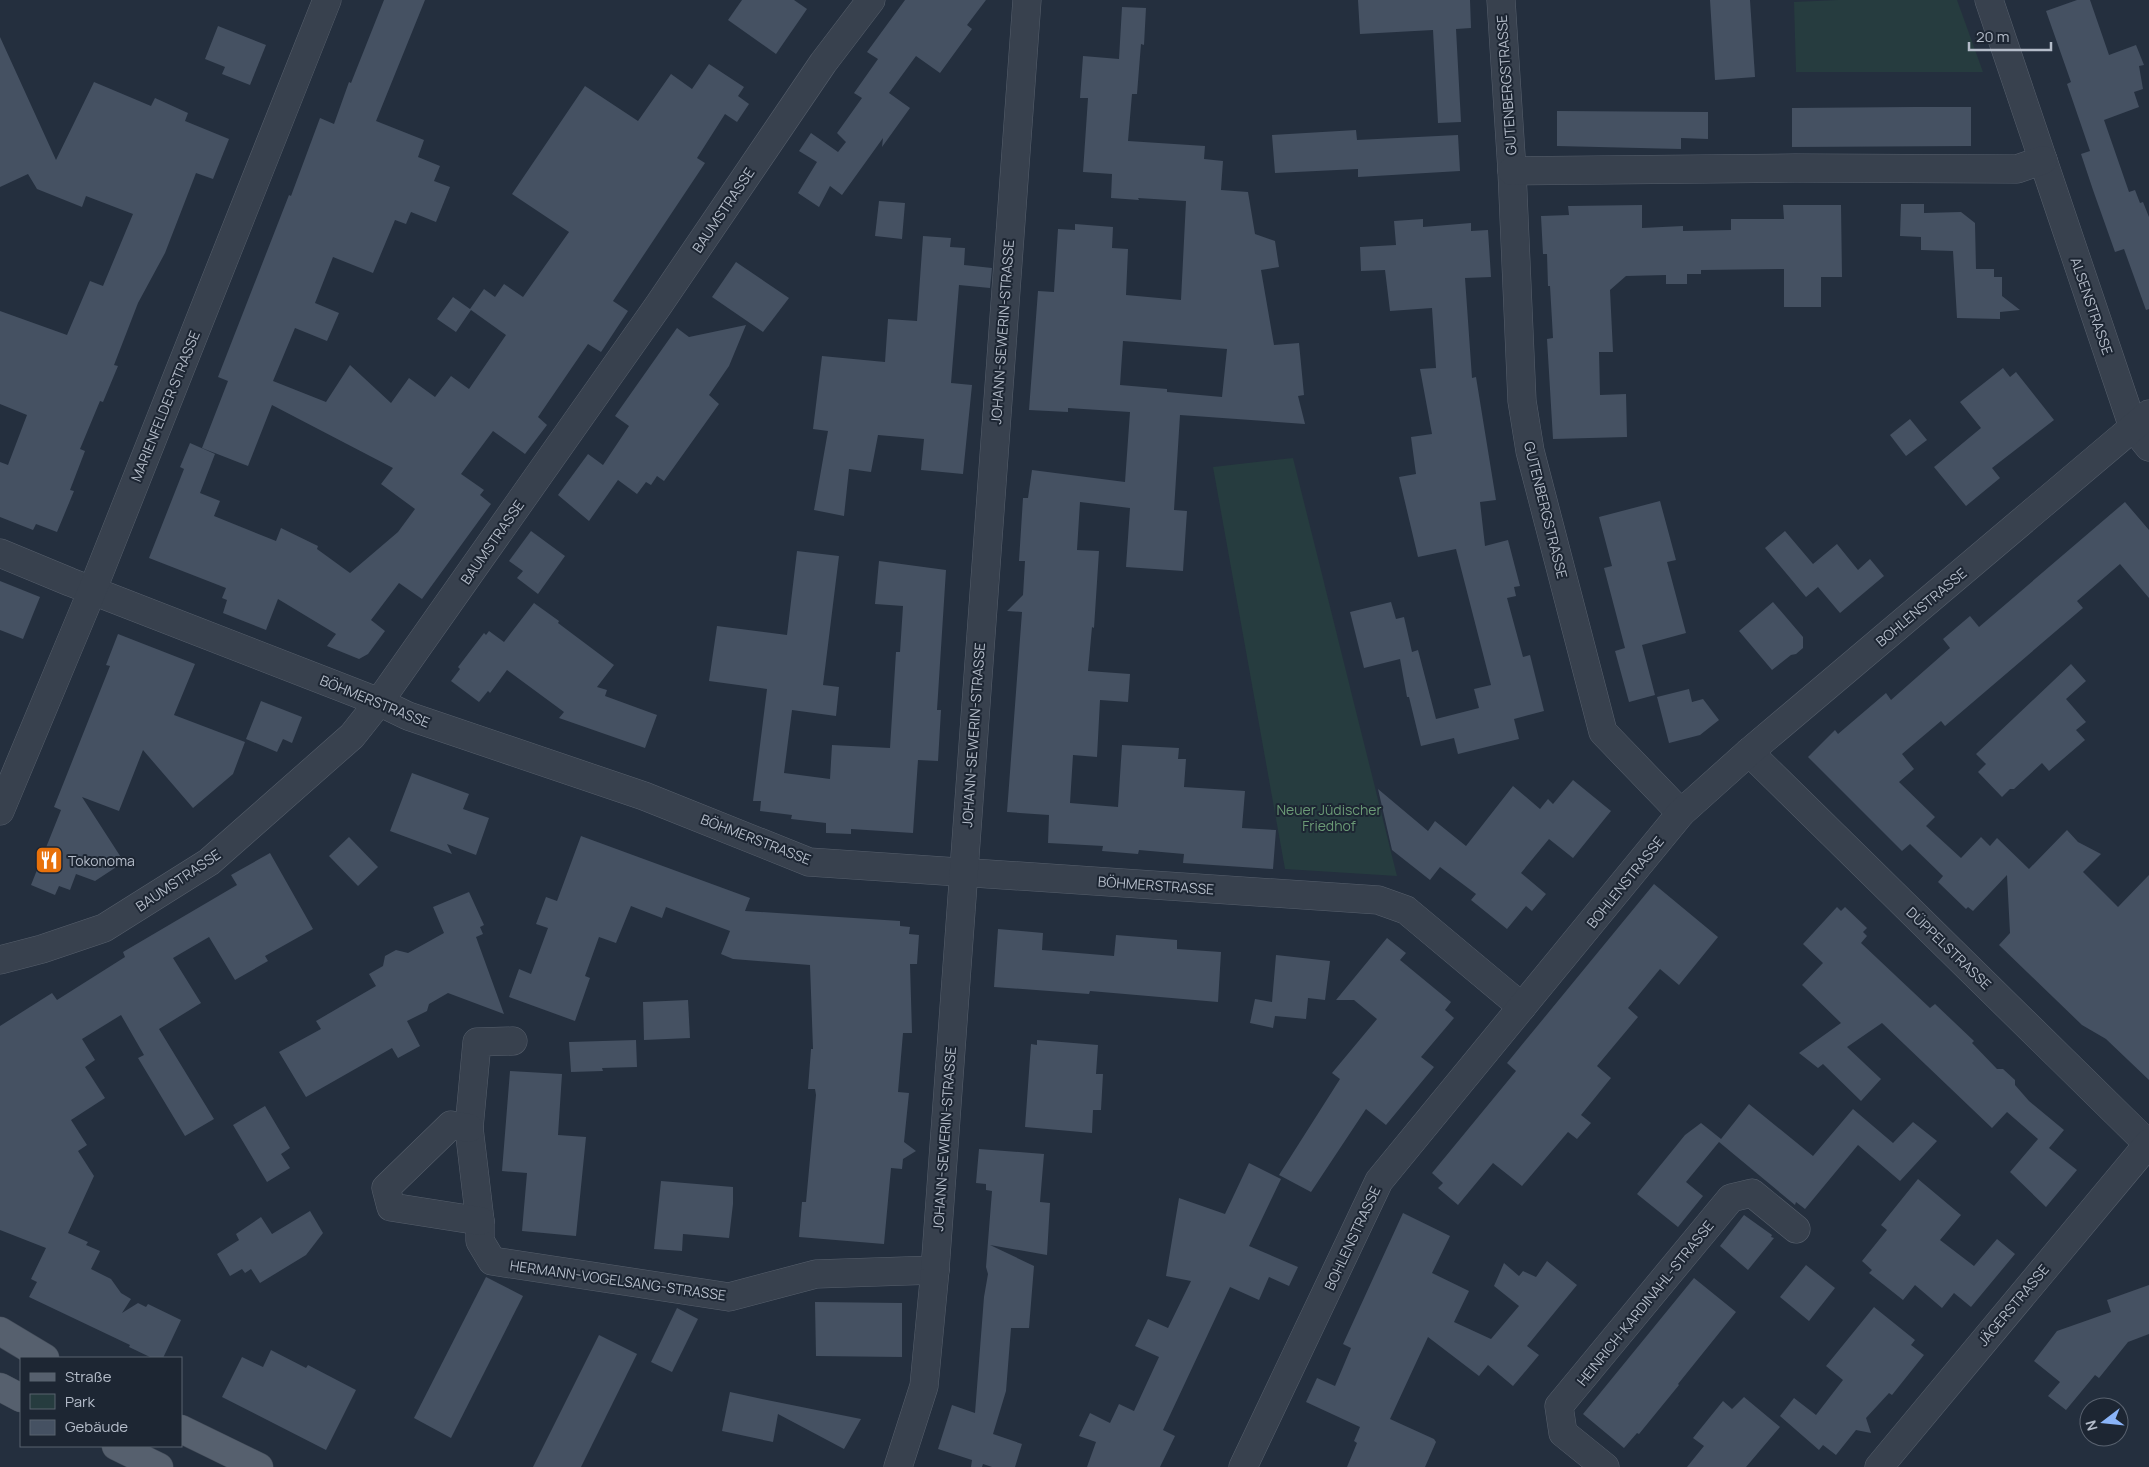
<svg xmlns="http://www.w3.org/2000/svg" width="2149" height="1467" viewBox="0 0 2149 1467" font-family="Manrope,sans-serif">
<rect width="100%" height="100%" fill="#242f3e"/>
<g fill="#263c3f">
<path d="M1838 0H1957L1983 72H1796L1794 2Z"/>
<path d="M1293 458 1397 876 1285 869 1213 467Z"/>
</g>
<g fill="#455162" fill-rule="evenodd">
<path d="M384 0H425L376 121 424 140 418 157 440 166 434 181 450 187 436 222 411 212 406 224 395 220 373 273 333 257 315 303 339 313 327 341 295 328 273 381 326 402 350 365 391 403 409 378 435 397 451 376 469 389 506 335 471 310 456 332 437 319 453 297 470 309 484 289 495 297 504 284 523 297 569 232 512 194 585 86 638 121 671 74 692 89 709 64 744 87 738 96 749 104 737 122 725 114 697 158 705 163 613 301 628 311 601 352 588 344 538 417 547 425 525 454 493 431 461 474 484 490 480 495 491 504 422 599 399 583 371 620 385 631 368 654 359 659 327 646 336 634 278 599 266 630 223 613 227 600 222 598 226 588 149 558 184 469 180 467 190 443 215 454 200 493 220 501 214 516 276 541 281 528 318 546 317 549 350 573 398 532 415 509 381 484 393 468 272 405 248 466 202 448 228 381 218 377 289 195 291 196 320 118 334 124 349 82 351 83Z"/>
<path d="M742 0H794L807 9 776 54 728 20Z"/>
<path d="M905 0H986L967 25 972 29 940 73 916 56 889 93 910 108 882 147 883 138 842 195 830 186 819 207 798 193 817 162 799 151 811 133 838 152 846 142 837 133 862 98 854 93 878 59 867 52Z"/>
<path d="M1358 0H1470L1471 28 1456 29 1461 122 1438 123 1433 30 1360 34Z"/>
<path d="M1710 0H1750L1755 77 1715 80Z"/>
<path d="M2077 0H2090L2109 55 2136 45 2144 65 2139 66 2143 89 2134 92 2139 107 2104 120 2129 192 2135 190 2140 203 2143 202 2149 217V309L2146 310 2124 249 2115 252 2093 190 2081 154 2090 151 2067 84 2071 82 2046 11Z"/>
<path d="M1122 7 1146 8 1144 45 1141 44 1137 94H1132L1128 141 1205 146 1204 159 1223 161 1221 190 1248 192 1255 234 1275 241 1279 267 1261 270 1274 345 1299 343 1304 395 1298 396 1305 424 1180 415 1174 510 1187 511 1183 571 1126 567 1130 508 1080 502 1077 550 1099 551 1094 628 1092 627 1088 671 1130 674 1128 702 1100 700 1097 757 1073 755 1070 803 1118 807 1122 745 1179 748 1178 759H1186L1184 787 1245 791 1242 828 1276 830 1273 869 1183 863 1184 854 1139 850 1138 854 1102 851 1103 846 1048 843 1049 815 1007 812 1022 612 1007 611 1023 595 1025 561H1019L1023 498H1028L1032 470 1125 482 1130 412 1068 408V412L1029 410 1038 291 1054 292 1058 229 1075 230V224L1113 227 1112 248 1128 249 1126 295 1181 300 1186 201 1138 198 1139 200 1111 198 1112 174 1083 172 1088 98H1080L1083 56 1119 59ZM1123 341 1227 349 1222 397 1167 392V389L1120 385Z"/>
<path d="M218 26 266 45 250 85 222 74 225 67 205 59Z"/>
<path d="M0 37 56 160 94 82 151 106 155 98 188 113 185 121 229 139 213 179 196 173 165 253 138 303 114 365 118 366 103 402 100 401 80 449 85 451 70 490 74 491 57 532 36 524 33 530 0 517V462L8 465 27 415 0 404V311L67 335 90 281 103 286 133 214 86 196 82 207 37 189 28 174 0 187Z"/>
<path d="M1913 107H1971V146L1792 147V108Z"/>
<path d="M1557 111 1708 112V139L1681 138V149L1557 146Z"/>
<path d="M1356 130 1357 140 1458 135 1460 171 1358 177V169L1275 173 1272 135Z"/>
<path d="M879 201 905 203 902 239 875 236Z"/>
<path d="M1901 204H1924V213L1961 212 1975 223 1976 269H1994V277H2002V296L2020 310 2000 312V319L1957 318 1953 251 1921 250V237L1900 236Z"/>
<path d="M1642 205V228L1683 226V231L1731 230V219H1784L1783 205H1841L1842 277H1821V307H1784V269L1701 270V274H1687V284H1666V275L1626 276 1610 290 1613 352H1599L1600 395 1626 394 1627 437 1553 439 1547 339 1553 338 1550 286H1548L1547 254H1543L1541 216 1569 215 1568 206Z"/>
<path d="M1423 219V227L1471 223V231L1488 230 1491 277 1465 278 1472 378 1476 377 1496 500 1480 502 1485 546 1508 540 1520 586 1514 587 1516 596 1507 598 1523 657 1530 655 1544 711 1514 719 1519 739 1458 754 1454 738 1421 746 1409 697H1407L1400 659 1364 668 1350 612 1391 602 1396 619 1404 617 1412 652 1418 650 1436 719 1479 708 1474 689 1491 685 1456 549 1418 557 1399 477 1416 474 1411 437 1432 434 1420 369 1436 368 1432 308 1390 311 1385 270 1361 271 1360 247 1396 245 1394 221Z"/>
<path d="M923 236 951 238 950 247 965 248 964 265 992 268 990 288 959 285 951 383 972 385 963 474 921 470 924 439 878 435 871 472 849 469 844 516 814 510 828 431 813 429 822 356 885 362 888 319 917 321Z"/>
<path d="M736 262 789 298 763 332 712 297Z"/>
<path d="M746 325 729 366 709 395 719 404 664 481 657 476 651 485 646 482 637 494 618 480 589 521 558 495 588 454 603 465 629 426 615 416 677 328 689 337Z"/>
<path d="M2003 368 2010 377 2016 372 2054 420 1992 468 2000 478 1966 506 1934 467 1981 428 1960 402Z"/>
<path d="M1910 419 1927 440 1906 456 1890 435Z"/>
<path d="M1660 501 1676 560 1667 562 1686 633 1642 645 1655 695 1629 702 1615 651 1625 648 1604 568 1612 566 1599 517Z"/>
<path d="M2125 502 2149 530V598L2120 564 2077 601 2083 608 1945 726 1941 721 1902 754 1914 769 1899 782 1935 817 1926 826 1961 858 1981 837 1990 846 1997 838 2029 869 2067 830 2078 842 2101 854 2083 872 2118 907 2149 875V1080L2106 1039 2082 1025 1999 945 2010 933 2007 875 1973 911 1968 907 1966 909 1938 882 1943 876 1910 844 1902 851 1808 757 1835 730 1838 734 1886 693 1891 700 1950 648 1943 639 1970 616 1979 627Z"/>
<path d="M531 531 565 556 538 594 517 578 523 571 509 561Z"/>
<path d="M1785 531 1813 564 1837 544 1858 570 1870 559 1884 576 1840 613 1818 587 1806 597 1765 548Z"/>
<path d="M797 551 839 556 823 685 839 687 836 716 792 710 784 773 830 779 832 745 890 748 896 652H900L903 606 875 604 879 561 946 570 937 710H941L938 761 918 760 913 833 851 829V834L826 833V823L791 819 792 815 760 811 761 801H753L767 689 709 681 717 626 787 635Z"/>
<path d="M0 581 40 597 23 639 0 630Z"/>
<path d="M1773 602 1803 637V648L1796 654 1791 655 1772 670 1739 631Z"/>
<path d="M534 603 559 621 558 623 614 665 597 687 607 690 605 696 657 715 645 748 559 718 564 712 507 670 490 693 488 691 479 702 451 681 460 669 458 667 484 633 486 635 489 631 504 642Z"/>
<path d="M118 634 195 664 174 715 245 742 233 774 193 808 143 750 119 811 82 797 124 862 95 881 76 874 70 890 59 886 55 895 31 885 61 810 54 807 110 666 106 665Z"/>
<path d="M2071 664 2086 681 2066 699 2086 722 2076 730 2085 740 2049 771 2042 763 2014 789H2010L2002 797 1978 772 1986 764 1976 754Z"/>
<path d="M1689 689 1692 702 1703 699 1719 720 1700 735 1669 743 1657 697Z"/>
<path d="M261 701 302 717 292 743 283 739 277 752 246 739Z"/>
<path d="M412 773 469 794 463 809 489 818 476 855 447 844 452 854 390 831Z"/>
<path d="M1573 780 1611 811 1573 858 1549 839 1521 873 1546 894 1532 911 1526 906 1507 929 1471 900 1476 894 1440 867 1430 880 1392 850 1378 789 1428 831 1435 821 1466 846 1513 786 1540 809 1548 799 1553 804Z"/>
<path d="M581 836 750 898 745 911 900 921V926L910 927 909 934 919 935 917 964H910L912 1033H903L898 1092 909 1093 904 1142 916 1151 903 1159 902 1169 891 1168 884 1244 799 1237 802 1202H806L816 1095 815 1089H808L811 1049H813L810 965 733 959 721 954 730 931 666 907 662 918 631 906 616 943 599 937 585 976 590 978 575 1021 509 997 519 969 531 974 548 928 536 924 546 897 557 901Z"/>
<path d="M349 837 378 867 358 886 329 856Z"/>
<path d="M270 853 313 929 265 956 268 961 235 980 209 937 173 958 201 1003 159 1029 214 1119 185 1136 138 1058 144 1055 121 1015 82 1039 95 1060 85 1067 105 1098 71 1120 87 1145 78 1151 94 1176 68 1233 88 1242 86 1245 100 1251 91 1269 111 1279 121 1293 131 1299 122 1313 138 1303 146 1307 148 1304 181 1320 163 1358H152L129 1347 130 1345 29 1297 37 1282 31 1279 46 1248 0 1230V1026L52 993 57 1000 125 957 123 952 237 885 231 875Z"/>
<path d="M1654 884 1718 937 1679 985 1660 969 1628 1008 1638 1017 1597 1066 1611 1078 1581 1115 1591 1123 1577 1139 1568 1132 1522 1186 1493 1163 1458 1205 1438 1188 1443 1183 1432 1173 1516 1071 1507 1063Z"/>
<path d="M469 892 484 925 480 927 483 934 476 937 504 1014 448 993 429 1004 427 1011 407 1021 420 1046 398 1058 392 1048 306 1097 279 1052 321 1029 316 1021 376 986 369 974 383 966 385 956 396 950 408 953 444 933 433 907Z"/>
<path d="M1837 907 1841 911 1845 907 1867 928 1863 932 1867 936 1861 943 1930 1008 1935 1004 1974 1041 1972 1043 1997 1069H2003L2015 1080V1085L2029 1101 2064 1130 2049 1148 2077 1170 2046 1207 2010 1172 2038 1139 2007 1112 1992 1128 1882 1023 1847 1047 1881 1079 1861 1101 1823 1064 1818 1068 1799 1053 1841 1023 1802 985 1823 963 1803 944Z"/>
<path d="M998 929 1043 933 1042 950 1114 956 1116 935 1177 940V949L1221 952 1218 1002 1090 991 1089 994 994 987Z"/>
<path d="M1387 938 1406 953 1400 960 1451 1002 1445 1010 1454 1018 1421 1057 1434 1067 1386 1125 1366 1109 1311 1192 1279 1175 1340 1079 1332 1073 1377 1019 1354 1000H1336Z"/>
<path d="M1276 955 1330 961 1325 1000 1308 998 1306 1019 1275 1016 1273 1028 1250 1023 1255 999 1272 1002Z"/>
<path d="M688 1000 690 1038 644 1040 643 1002Z"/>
<path d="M636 1040 637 1067 602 1068 603 1071 571 1072 569 1042Z"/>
<path d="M1037 1040 1098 1045 1096 1074H1103L1101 1110H1093L1092 1133 1025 1127 1031 1044 1037 1045Z"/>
<path d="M510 1071 562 1074 558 1135 586 1137 576 1236 522 1231 527 1173 502 1171Z"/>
<path d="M1749 1104 1813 1156 1853 1109 1893 1143 1913 1122 1937 1141 1900 1181 1858 1145 1805 1209 1796 1202 1795 1205 1719 1142 1686 1182 1703 1196 1678 1227 1637 1194 1685 1135 1701 1123 1721 1139Z"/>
<path d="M265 1106 290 1148 281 1154 290 1168 267 1182 233 1125Z"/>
<path d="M979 1149 1044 1154 1040 1202 1050 1203 1047 1255 990 1245 1034 1266 1029 1328H1011L1006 1391 993 1434 1022 1444 1015 1467H992L983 1464 982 1467H971L972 1460 938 1449 952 1405 975 1413 984 1297 988 1274 986 1267 992 1191 986 1190V1184L976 1183Z"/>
<path d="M1249 1163 1281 1179 1249 1246 1298 1267 1289 1286 1269 1277 1259 1300 1230 1287 1163 1430 1175 1436 1160 1467H1087L1096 1442 1079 1436 1090 1413 1110 1423 1119 1404 1134 1411 1159 1357 1135 1346 1148 1319 1168 1328 1191 1281 1166 1276 1179 1198 1225 1214Z"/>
<path d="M1918 1179 1961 1215 1940 1240 1974 1266 1997 1239 2015 1254 1971 1307 1954 1293 1942 1308 1915 1285 1903 1300 1869 1273 1872 1270 1862 1261 1887 1230 1881 1225Z"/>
<path d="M661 1181 733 1187V1204L729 1238 683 1234 682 1251 654 1249Z"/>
<path d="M310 1211 323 1233 306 1255 260 1283 251 1269 245 1273 242 1269 230 1276 217 1254 239 1240 236 1234 261 1217 272 1234Z"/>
<path d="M1403 1213 1450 1236 1432 1273 1469 1291 1454 1322 1491 1339 1519 1306 1494 1286 1504 1263 1519 1276 1523 1271 1536 1277 1547 1261 1577 1285 1527 1346 1539 1355 1513 1386 1488 1365 1479 1376 1428 1337 1390 1419 1434 1439 1436 1442 1425 1467H1347L1357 1443 1354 1441 1360 1427 1306 1402 1317 1378 1335 1386 1351 1348 1343 1344Z"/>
<path d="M1744 1215 1772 1235 1771 1237 1774 1238 1748 1270 1720 1246Z"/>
<path d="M1806 1265 1835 1288 1809 1321 1780 1297Z"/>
<path d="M486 1277 523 1296 451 1438 414 1418Z"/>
<path d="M1694 1278 1736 1312 1678 1384 1679 1385 1639 1434 1637 1433 1624 1448 1583 1414Z"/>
<path d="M2149 1285V1334L2128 1342 2099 1378 2095 1375 2066 1410 2048 1396 2060 1382 2034 1361 2057 1331 2111 1312 2107 1300Z"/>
<path d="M815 1302 902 1303V1357L816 1356Z"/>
<path d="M1874 1307 1915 1340 1911 1345 1924 1355 1892 1395 1889 1393 1866 1418 1871 1433 1856 1430 1836 1455 1823 1445 1819 1450 1780 1416 1794 1398 1816 1415 1843 1380 1826 1366Z"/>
<path d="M677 1308 698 1319 672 1372 651 1362Z"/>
<path d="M599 1335 637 1354 581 1467H533Z"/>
<path d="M271 1350 306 1368 308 1365 356 1390 326 1450 222 1397 242 1357 263 1367Z"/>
<path d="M730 1392 762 1399 861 1419 844 1449 778 1414 773 1442 722 1431Z"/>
<path d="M1744 1397 1780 1427 1746 1467H1687L1704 1446 1693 1438 1723 1401 1732 1409Z"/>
</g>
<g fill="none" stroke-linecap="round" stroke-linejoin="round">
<g stroke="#565f6c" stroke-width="29">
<g id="minor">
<path d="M1501 0 1512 171 1522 401 1530 451 1603 732 1681 813"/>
<path d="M1989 0 2133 427 2149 447"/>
<path d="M1512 171 1795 168 2017 169 2043 160"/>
<path d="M0 553 70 582 379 702 408 716 644 796 809 862 1378 900 1406 910 1522 1007"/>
<path d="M1749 752 2149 1145"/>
<path d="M0 960 42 949 104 928 209 862 352 736 379 702 658 306 823 63 871 0"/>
<path d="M513 1041 477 1042 469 1128 480 1221V1241L492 1261 729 1297 816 1274 935 1270"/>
<path d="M469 1128 451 1125 386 1188 391 1207 480 1221"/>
<path d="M898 1467 924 1386 935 1270 1027 0"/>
<path d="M1243 1467 1379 1181 1681 813 1749 752 2149 414"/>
<path d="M1605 1467 1563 1433 1559 1406 1731 1198 1752 1193 1796 1229"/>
<path d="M1879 1467 2149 1143"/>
</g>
</g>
<g stroke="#565f6c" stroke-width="29">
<path id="tertiary" d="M0 811 92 591 327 0"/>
</g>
<g stroke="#414a57" stroke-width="29">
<g id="primary">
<path d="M0 1331 45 1358"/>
<path d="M0 1387 21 1398"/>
<path d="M181 1429 259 1467"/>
<path d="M116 1446 159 1467"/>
</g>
</g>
<use href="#minor" stroke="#38414e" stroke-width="28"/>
<use href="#tertiary" stroke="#38414e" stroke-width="28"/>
<use href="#primary" stroke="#56606e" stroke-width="28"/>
</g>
<defs>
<g id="restaurant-square" transform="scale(1.4375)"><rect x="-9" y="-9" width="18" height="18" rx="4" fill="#e8710a" stroke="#1d2633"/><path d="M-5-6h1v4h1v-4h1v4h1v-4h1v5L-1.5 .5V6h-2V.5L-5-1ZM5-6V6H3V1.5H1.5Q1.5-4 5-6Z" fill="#fff"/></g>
</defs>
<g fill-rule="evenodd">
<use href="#restaurant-square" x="49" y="860"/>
</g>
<g text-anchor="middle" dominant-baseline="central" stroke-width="4" stroke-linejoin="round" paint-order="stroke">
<g font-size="14" fill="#b4bcc9" stroke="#1d2633">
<text transform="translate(1506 85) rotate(-94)">GUTENBERGSTRASSE</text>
<text transform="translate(723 210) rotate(-56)">BAUMSTRASSE</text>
<text transform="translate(2092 306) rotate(71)">ALSENSTRASSE</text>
<text transform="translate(1002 332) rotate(-86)">JOHANN-SEWERIN-STRASSE</text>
<text transform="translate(165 406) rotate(-68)">MARIENFELDER STRASSE</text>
<text transform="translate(1546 510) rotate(76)">GUTENBERGSTRASSE</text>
<text transform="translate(492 542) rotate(-55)">BAUMSTRASSE</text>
<text transform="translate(1921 607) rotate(-40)">BOHLENSTRASSE</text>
<text transform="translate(375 701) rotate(22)">BÖHMERSTRASSE</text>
<text transform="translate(973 735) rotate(-86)">JOHANN-SEWERIN-STRASSE</text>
<text transform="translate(756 839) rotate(21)">BÖHMERSTRASSE</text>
<text transform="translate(178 880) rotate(-34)">BAUMSTRASSE</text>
<text transform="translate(1625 882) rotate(-51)">BOHLENSTRASSE</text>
<text transform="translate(1156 885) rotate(4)">BÖHMERSTRASSE</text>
<text transform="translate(1949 948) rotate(44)">DÜPPELSTRASSE</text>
<text transform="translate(944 1139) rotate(-86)">JOHANN-SEWERIN-STRASSE</text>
<text transform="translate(1352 1238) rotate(-65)">BOHLENSTRASSE</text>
<text transform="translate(618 1280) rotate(8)">HERMANN-VOGELSANG-STRASSE</text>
<text transform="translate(1645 1303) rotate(-51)">HEINRICH-KARDINAHL-STRASSE</text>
<text transform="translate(2013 1305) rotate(-50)">JÄGERSTRASSE</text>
</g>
<g font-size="14" fill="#6b9a76" stroke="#1d2633">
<text x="1329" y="809">Neuer Jüdischer<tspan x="1329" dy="16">Friedhof</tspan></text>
</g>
<g font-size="14" fill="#b4bcc9" stroke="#1d2633" text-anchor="start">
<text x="68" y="860">Tokonoma</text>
</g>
</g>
<rect x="20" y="1357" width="162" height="90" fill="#1d2633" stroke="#59626f"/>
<rect x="30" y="1373" width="25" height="8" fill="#56606e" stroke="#59626f"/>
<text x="65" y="1382" font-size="15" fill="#b4bcc9">Straße</text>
<rect x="30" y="1394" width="25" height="15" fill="#263c3f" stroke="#59626f"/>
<text x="65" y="1407" font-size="15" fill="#b4bcc9">Park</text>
<rect x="30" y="1420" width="25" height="15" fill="#455162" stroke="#59626f"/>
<text x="65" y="1432" font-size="15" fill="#b4bcc9">Gebäude</text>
<g transform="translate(2104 1422) rotate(254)"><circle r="24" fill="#1d2633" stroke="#59626f"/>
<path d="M0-4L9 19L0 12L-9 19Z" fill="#8ab4f8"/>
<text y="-8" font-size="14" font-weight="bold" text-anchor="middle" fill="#b4bcc9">N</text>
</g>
<path d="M1969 42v8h82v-8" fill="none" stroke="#b4bcc9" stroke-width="2.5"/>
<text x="1976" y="42" font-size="15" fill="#b4bcc9" stroke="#1d2633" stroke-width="4" paint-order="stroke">20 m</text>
</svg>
